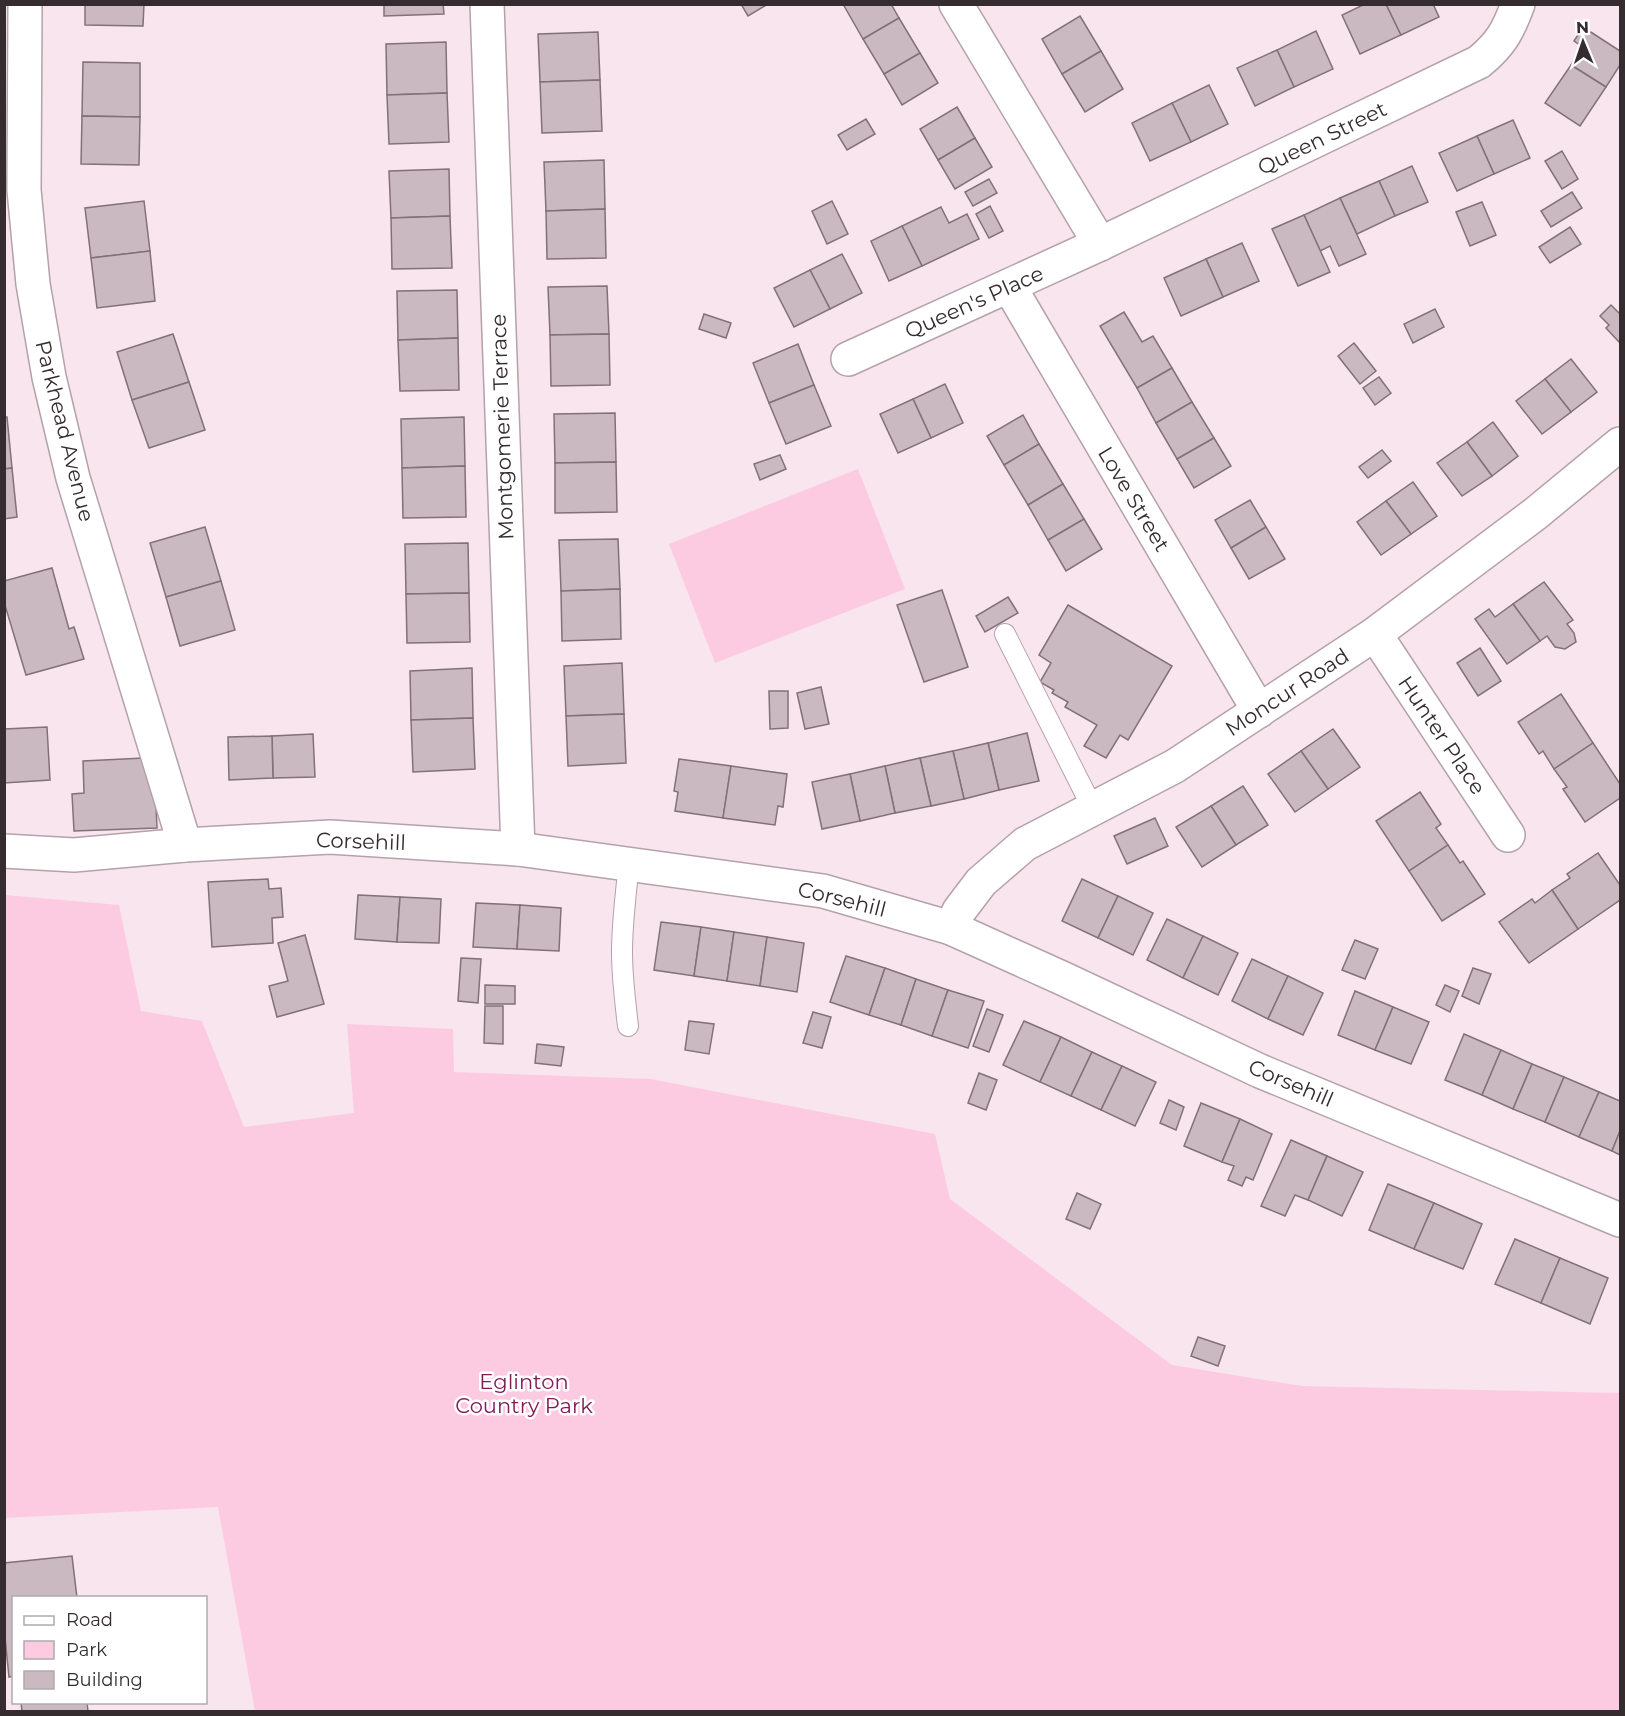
<svg xmlns="http://www.w3.org/2000/svg" width="1625" height="1716" viewBox="0 0 1625 1716" font-family="Montserrat,sans-serif">
<rect width="100%" height="100%" fill="#f9e5ee"/>
<g fill="#fccbe1">
<path d="M858 469 905 589 715 663 669 544Z"/>
<path d="M5 895 119 905 141 1011 202 1021 244 1127 354 1113 347 1024 453 1029 454 1072 651 1079 935 1134 950 1199 1172 1365 1302 1386 1620 1393V1711H255L218 1507 5 1518Z"/>
</g>
<g fill="#cbb9c1" stroke="#827178" stroke-width="1.5">
<path d="M85 4H144L143 26 85 25Z"/>
<path d="M384 4H443L444 14 384 16Z"/>
<path d="M741 4H768L748 16Z"/>
<path d="M843 4H891L899 18 863 39Z"/>
<path d="M1365 4H1386L1401 35 1360 54 1342 15Z"/>
<path d="M1386 4H1433L1439 17 1401 35Z"/>
<path d="M1080 16 1101 51 1062 74 1042 39Z"/>
<path d="M899 18 920 53 884 74 863 39Z"/>
<path d="M1583 27 1620 51V65L1606 87 1571 65 1583 47 1574 41Z"/>
<path d="M1316 31 1333 69 1294 87 1277 50Z"/>
<path d="M598 32 600 80 540 82 538 34Z"/>
<path d="M446 42 447 93 387 95 386 44Z"/>
<path d="M1277 50 1294 87 1255 106 1237 68Z"/>
<path d="M1101 51 1123 89 1085 112 1062 74Z"/>
<path d="M920 53 938 83 902 105 884 74Z"/>
<path d="M83 62 140 63V117L82 116Z"/>
<path d="M1571 65 1606 87 1580 126 1545 103Z"/>
<path d="M600 80 602 131 542 133 540 82Z"/>
<path d="M1209 85 1228 124 1191 142 1172 103Z"/>
<path d="M447 93 449 142 389 144 387 95Z"/>
<path d="M1172 103 1191 142 1150 161 1132 123Z"/>
<path d="M957 107 975 138 938 160 920 129Z"/>
<path d="M82 116 140 117 139 165 81 164Z"/>
<path d="M866 119 875 134 847 150 838 135Z"/>
<path d="M1513 120 1530 158 1494 174 1477 136Z"/>
<path d="M1477 136 1494 174 1457 191 1439 153Z"/>
<path d="M975 138 992 167 955 189 938 160Z"/>
<path d="M1562 151 1578 179 1562 189 1545 161Z"/>
<path d="M604 160 605 209 546 211 544 162Z"/>
<path d="M1412 166 1428 202 1395 216 1379 181Z"/>
<path d="M449 169 450 216 391 218 389 171Z"/>
<path d="M989 179 997 193 973 206 965 192Z"/>
<path d="M1379 181 1395 216 1357 234 1340 198Z"/>
<path d="M1572 192 1582 208 1551 227 1541 211Z"/>
<path d="M1340 198 1366 254 1339 266 1330 246 1320 251 1304 215Z"/>
<path d="M144 201 150 251 91 258 85 208Z"/>
<path d="M832 201 848 234 827 244 812 211Z"/>
<path d="M1482 202 1496 235 1470 246 1456 212Z"/>
<path d="M990 206 1003 231 989 238 976 214Z"/>
<path d="M941 207 949 223 967 214 979 239 922 266 902 226Z"/>
<path d="M605 209 606 258 547 259 546 211Z"/>
<path d="M1304 215 1330 272 1298 286 1272 229Z"/>
<path d="M450 216 452 268 392 269 391 218Z"/>
<path d="M902 226 922 266 889 281 871 241Z"/>
<path d="M1570 227 1581 244 1550 263 1539 247Z"/>
<path d="M1242 243 1259 281 1223 297 1206 259Z"/>
<path d="M150 251 155 301 97 308 91 258Z"/>
<path d="M842 254 862 293 830 309 810 270Z"/>
<path d="M1206 259 1223 297 1181 316 1164 278Z"/>
<path d="M810 270 830 309 794 327 774 288Z"/>
<path d="M607 286 609 334 550 335 548 287Z"/>
<path d="M457 290 458 338 398 340 397 291Z"/>
<path d="M1611 305 1620 314V343L1606 328 1609 325 1600 316Z"/>
<path d="M1435 309 1444 327 1413 343 1404 324Z"/>
<path d="M1124 312 1142 342 1153 336 1172 368 1137 388 1100 326Z"/>
<path d="M704 314 731 323 726 338 699 329Z"/>
<path d="M173 334 189 382 132 400 117 352Z"/>
<path d="M609 334 610 385 551 386 550 335Z"/>
<path d="M458 338 459 390 400 391 398 340Z"/>
<path d="M1354 343 1376 371 1360 384 1338 356Z"/>
<path d="M798 344 814 385 769 403 753 363Z"/>
<path d="M1571 359 1597 392 1571 412 1545 379Z"/>
<path d="M1172 368 1192 402 1156 423 1137 388Z"/>
<path d="M1379 377 1391 393 1375 405 1363 388Z"/>
<path d="M1545 379 1571 412 1542 434 1516 401Z"/>
<path d="M189 382 205 430 149 448 132 400Z"/>
<path d="M945 384 963 423 931 438 913 399Z"/>
<path d="M814 385 831 426 786 444 769 403Z"/>
<path d="M913 399 931 438 898 453 880 414Z"/>
<path d="M1192 402 1214 438 1177 459 1156 423Z"/>
<path d="M615 413 616 462 555 463 554 414Z"/>
<path d="M1023 415 1039 444 1004 465 987 436Z"/>
<path d="M4 417H7L12 468 4 469Z"/>
<path d="M464 417 465 466 402 468 401 419Z"/>
<path d="M1493 422 1518 456 1492 476 1467 442Z"/>
<path d="M1214 438 1231 466 1194 488 1177 459Z"/>
<path d="M1467 442 1492 476 1462 496 1437 463Z"/>
<path d="M1039 444 1063 484 1028 505 1004 465Z"/>
<path d="M1382 450 1391 461 1368 478 1359 467Z"/>
<path d="M780 455 786 469 760 480 754 464Z"/>
<path d="M616 462 617 512 555 513V463Z"/>
<path d="M465 466 466 517 403 518 402 468Z"/>
<path d="M12 468 17 517 4 519V469Z"/>
<path d="M1413 482 1437 516 1411 534 1386 501Z"/>
<path d="M1063 484 1084 519 1048 540 1028 505Z"/>
<path d="M1250 500 1266 527 1231 548 1215 520Z"/>
<path d="M1386 501 1411 534 1381 555 1357 522Z"/>
<path d="M1084 519 1102 549 1066 571 1048 540Z"/>
<path d="M205 527 221 581 166 597 150 543Z"/>
<path d="M1266 527 1285 559 1249 579 1231 548Z"/>
<path d="M618 539 620 589 561 591 559 540Z"/>
<path d="M468 543 469 593 406 594 405 544Z"/>
<path d="M52 568 69 629 74 627 84 659 26 675 4 602V581Z"/>
<path d="M221 581 235 630 180 646 166 597Z"/>
<path d="M1544 582 1573 620 1567 624 1574 633 1576 642 1565 649 1555 647 1547 636 1540 641 1513 604Z"/>
<path d="M620 589 621 639 562 641 561 591Z"/>
<path d="M942 590 968 667 924 682 897 605Z"/>
<path d="M469 593 470 642 407 643 406 594Z"/>
<path d="M1008 597 1018 613 985 632 976 616Z"/>
<path d="M1513 604 1540 641 1507 664 1475 619 1489 609 1495 617Z"/>
<path d="M1068 605 1172 666 1128 740 1120 735 1106 758 1084 746 1097 725 1065 707 1068 702 1052 693 1054 690 1040 682 1051 663 1039 655Z"/>
<path d="M1480 648 1501 681 1478 696 1457 663Z"/>
<path d="M622 663 624 714 566 716 564 666Z"/>
<path d="M472 668 473 718 411 720 410 671Z"/>
<path d="M821 687 829 724 805 729 797 693Z"/>
<path d="M769 691H788V728L770 729Z"/>
<path d="M1561 694 1593 743 1554 769 1543 751 1539 754 1518 722Z"/>
<path d="M624 714 626 763 568 766 566 716Z"/>
<path d="M473 718 475 769 413 772 411 720Z"/>
<path d="M47 727 50 780 4 783V729Z"/>
<path d="M1333 729 1360 767 1328 789 1301 751Z"/>
<path d="M1027 733 1039 781 999 790 988 743Z"/>
<path d="M313 734 315 777 273 778 272 736Z"/>
<path d="M272 736 273 778 229 780 228 737Z"/>
<path d="M988 743 999 790 964 799 953 751Z"/>
<path d="M1593 743 1620 784V798L1585 822 1563 789 1567 787 1554 769Z"/>
<path d="M953 751 964 799 931 806 920 758Z"/>
<path d="M1301 751 1328 789 1295 812 1268 774Z"/>
<path d="M144 758 155 784 157 828 74 831 72 794 84 793 83 761Z"/>
<path d="M920 758 931 806 895 813 885 766Z"/>
<path d="M679 759 731 766 723 818 675 811 678 792 674 791Z"/>
<path d="M731 766 787 774 783 807 778 806 775 825 723 818Z"/>
<path d="M885 766 895 813 860 821 850 774Z"/>
<path d="M850 774 860 821 822 829 812 782Z"/>
<path d="M1243 786 1268 825 1236 845 1211 806Z"/>
<path d="M1420 792 1441 824 1436 828 1448 845 1409 871 1376 821Z"/>
<path d="M1211 806 1236 845 1202 867 1176 827Z"/>
<path d="M1155 818 1168 846 1127 864 1114 836Z"/>
<path d="M1448 845 1460 863 1463 861 1485 894 1442 921 1409 871Z"/>
<path d="M1598 853 1620 885V900L1578 929 1552 890 1570 878 1567 874Z"/>
<path d="M268 879 269 889 281 888 283 917 272 918 273 943 212 947 208 882Z"/>
<path d="M1082 879 1118 896 1098 938 1062 921Z"/>
<path d="M1552 890 1578 929 1529 963 1499 922 1532 899 1535 903Z"/>
<path d="M358 895 400 897 397 942 355 939Z"/>
<path d="M1118 896 1153 913 1133 955 1098 938Z"/>
<path d="M400 897 441 899 439 943 397 942Z"/>
<path d="M476 903 520 905 517 949 473 947Z"/>
<path d="M520 905 561 908 559 951 517 949Z"/>
<path d="M1167 919 1203 936 1183 978 1147 960Z"/>
<path d="M661 922 701 927 694 976 654 970Z"/>
<path d="M701 927 734 932 727 981 694 976Z"/>
<path d="M734 932 767 937 760 986 727 981Z"/>
<path d="M305 935 324 1004 277 1017 269 986 288 981 278 943Z"/>
<path d="M1203 936 1238 953 1218 995 1183 978Z"/>
<path d="M767 937 804 943 797 992 760 986Z"/>
<path d="M1355 940 1378 949 1365 979 1342 970Z"/>
<path d="M846 956 885 968 869 1015 830 1002Z"/>
<path d="M461 958 481 959 478 1003 458 1001Z"/>
<path d="M1252 959 1288 976 1268 1019 1232 1001Z"/>
<path d="M885 968 916 979 901 1025 869 1015Z"/>
<path d="M1473 968 1491 974 1479 1004 1462 996Z"/>
<path d="M1288 976 1323 993 1303 1035 1268 1019Z"/>
<path d="M916 979 948 990 932 1036 901 1025Z"/>
<path d="M485 985 515 986V1004H485Z"/>
<path d="M1445 985 1459 991 1450 1012 1436 1005Z"/>
<path d="M948 990 984 1001 968 1048 932 1036Z"/>
<path d="M1355 991 1393 1007 1375 1050 1338 1035Z"/>
<path d="M485 1006H503V1044L484 1043Z"/>
<path d="M1393 1007 1429 1022 1411 1064 1375 1050Z"/>
<path d="M987 1009 1003 1015 989 1052 973 1046Z"/>
<path d="M813 1012 831 1017 822 1048 803 1043Z"/>
<path d="M689 1021 714 1024 709 1054 685 1050Z"/>
<path d="M1024 1021 1061 1037 1040 1082 1003 1065Z"/>
<path d="M1464 1034 1501 1050 1482 1095 1445 1080Z"/>
<path d="M1061 1037 1092 1052 1071 1096 1040 1082Z"/>
<path d="M537 1044 564 1047 561 1066 535 1063Z"/>
<path d="M1501 1050 1532 1064 1513 1109 1482 1095Z"/>
<path d="M1092 1052 1122 1066 1101 1110 1071 1096Z"/>
<path d="M1532 1064 1564 1077 1545 1122 1513 1109Z"/>
<path d="M1122 1066 1156 1082 1135 1126 1101 1110Z"/>
<path d="M979 1073 997 1080 986 1110 968 1103Z"/>
<path d="M1564 1077 1599 1092 1579 1137 1545 1122Z"/>
<path d="M1599 1092 1620 1101V1131L1612 1151 1579 1137Z"/>
<path d="M1169 1100 1184 1107 1176 1130 1160 1123Z"/>
<path d="M1201 1103 1240 1119 1222 1162 1184 1146Z"/>
<path d="M1240 1119 1272 1134 1253 1180 1246 1177 1242 1186 1228 1180 1234 1166 1222 1162Z"/>
<path d="M1620 1131V1155L1612 1151Z"/>
<path d="M1291 1140 1327 1156 1308 1200 1295 1195 1285 1216 1261 1206Z"/>
<path d="M1327 1156 1363 1172 1342 1216 1308 1200Z"/>
<path d="M1388 1184 1434 1203 1414 1249 1369 1230Z"/>
<path d="M1077 1193 1101 1204 1090 1229 1066 1219Z"/>
<path d="M1434 1203 1482 1224 1463 1269 1414 1249Z"/>
<path d="M1515 1239 1560 1258 1541 1303 1495 1284Z"/>
<path d="M1560 1258 1608 1278 1590 1324 1541 1303Z"/>
<path d="M1198 1337 1225 1346 1218 1366 1191 1356Z"/>
<path d="M72 1556 77 1598H14V1676L9 1677 4 1628V1563Z"/>
<path d="M21 1702H87L88 1712H22Z"/>
</g>
<g fill="none" stroke-linecap="round" stroke-linejoin="round">
<g stroke="#b4a2aa" stroke-width="22">
<g id="service">
<path d="M1005 634 1093 809"/>
<path d="M628 1026C625 1001 622 977 622 952 622 922 626 893 629 863"/>
</g>
</g>
<g stroke="#b4a2aa" stroke-width="36">
<g id="minor">
<path d="M25 4 24 190 33 284 49 377 73 478 185 845"/>
<path d="M487 4 518 849"/>
<path d="M956 4 1100 244"/>
<path d="M1009 286 1259 711"/>
<path d="M848 359 1100 244 1479 62C1501 44 1508 31 1518 4"/>
<path d="M1375 634 1508 835"/>
<path d="M4 851 74 855 185 845 330 837 518 849 823 891 951 928 1064 979 1260 1071 1620 1220"/>
<path d="M951 928 959 911 981 882 1025 844 1175 766 1375 634 1535 514 1620 444"/>
</g>
</g>
<use href="#service" stroke="#fff" stroke-width="20"/>
<use href="#minor" stroke="#fff" stroke-width="33"/>
</g>
<g text-anchor="middle" dominant-baseline="central" stroke-width="5" stroke-linejoin="round" paint-order="stroke">
<g font-size="21" fill="#342c2f" stroke="#fff">
<text transform="translate(1322 138) rotate(-26)">Queen Street</text>
<text transform="translate(974 302) rotate(-24)">Queen's Place</text>
<text transform="translate(502 427) rotate(-92)">Montgomerie Terrace</text>
<text transform="translate(65 431) rotate(76)">Parkhead Avenue</text>
<text transform="translate(1134 499) rotate(59)">Love Street</text>
<text transform="translate(1287 692) rotate(-33)">Moncur Road</text>
<text transform="translate(1442 735) rotate(56)">Hunter Place</text>
<text transform="translate(361 841) rotate(2)">Corsehill</text>
<text transform="translate(842 899) rotate(14)">Corsehill</text>
<text transform="translate(1291 1083) rotate(23)">Corsehill</text>
</g>
<g font-size="21" fill="#821958" stroke="#fff">
<text x="524" y="1381">Eglinton<tspan x="524" dy="24">Country Park</tspan></text>
</g>
</g>
<rect width="1625" height="1716" fill="none" stroke="#342c2f" stroke-width="12"/>
<rect x="12" y="1596" width="195" height="108" fill="#ffffff" stroke="#aeabac" stroke-width="1.5"/>
<rect x="24" y="1616" width="30" height="9" fill="#ffffff" stroke="#aeabac" stroke-width="1.5"/>
<text x="66" y="1626" font-size="18" fill="#342c2f">Road</text>
<rect x="24" y="1641" width="30" height="18" fill="#fccbe1" stroke="#aeabac" stroke-width="1.5"/>
<text x="66" y="1656" font-size="18" fill="#342c2f">Park</text>
<rect x="24" y="1671" width="30" height="18" fill="#cbb9c1" stroke="#aeabac" stroke-width="1.5"/>
<text x="66" y="1686" font-size="18" fill="#342c2f">Building</text>
<g transform="translate(1583 42) rotate(358)" stroke="#ffffff" stroke-width="4.5" paint-order="stroke">
<path d="M0-4.5L10 22L0 15L-10 22Z" fill="#342c2f"/>
<text y="-9" font-size="16" font-weight="bold" text-anchor="middle" fill="#342c2f">N</text>
</g>
</svg>
